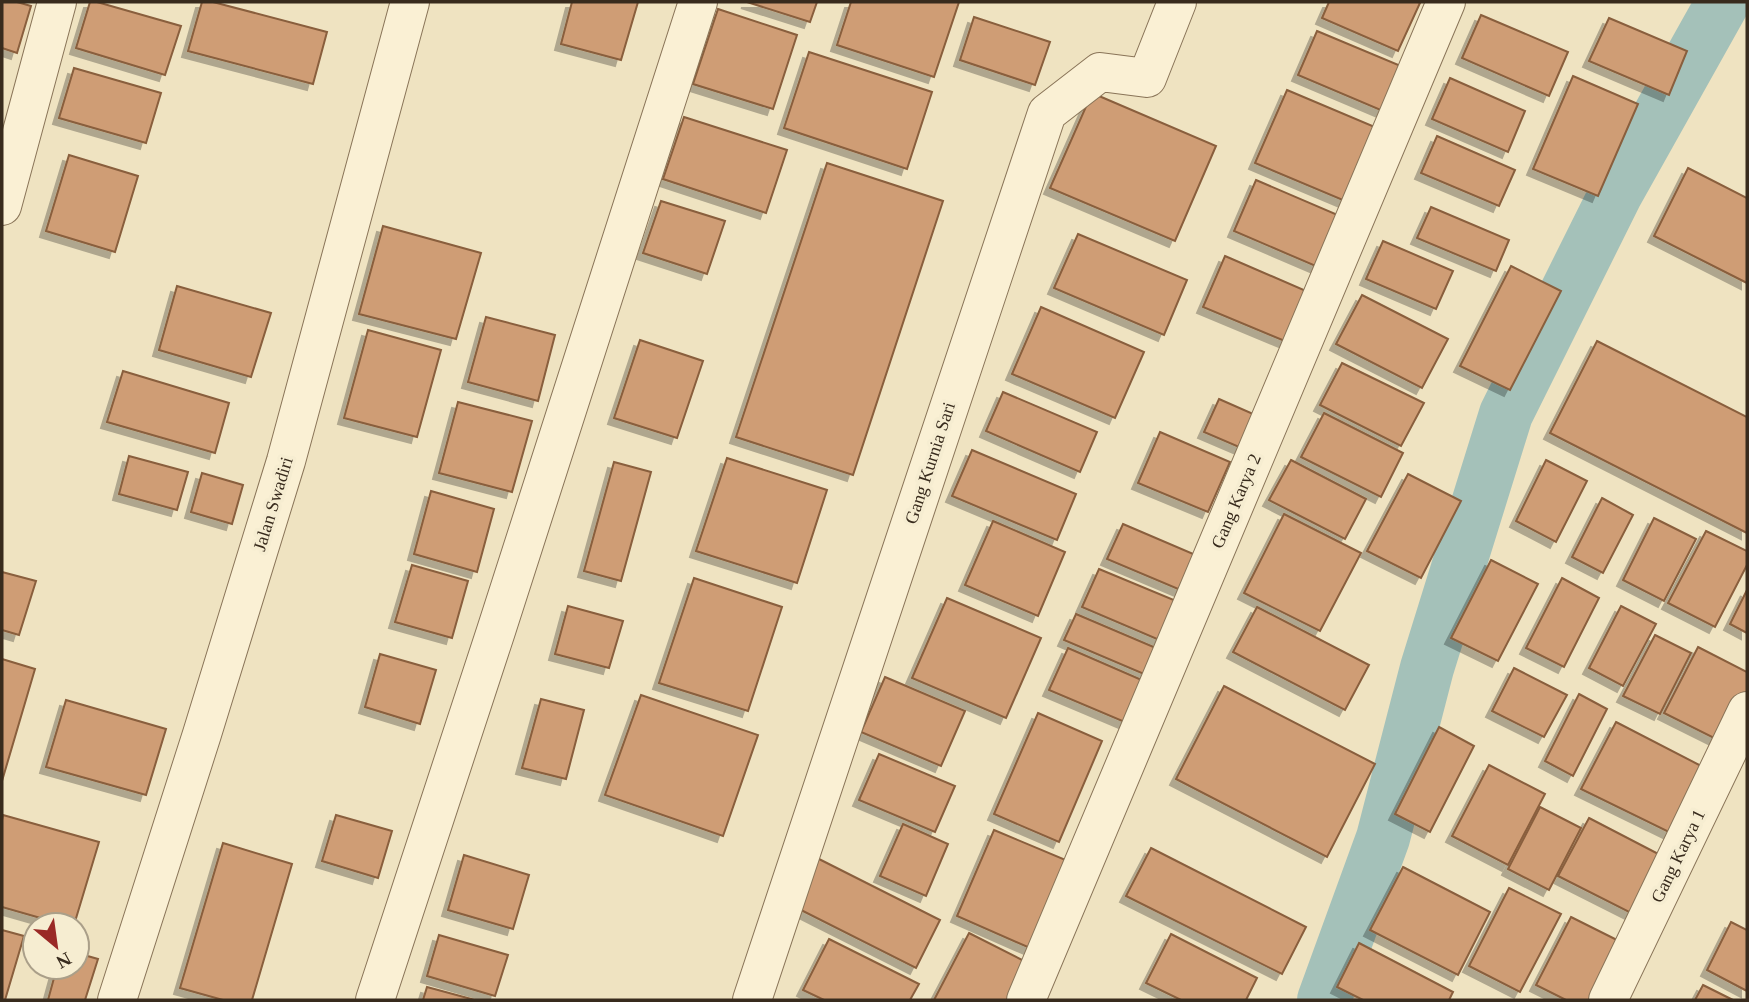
<svg xmlns="http://www.w3.org/2000/svg" width="1749" height="1002" viewBox="0 0 1749 1002" font-family="'Times New Roman',serif">
<defs>
<filter id="shadow"><feDropShadow dx="-6" dy="6" stdDeviation="0" flood-color="#0004"/></filter>
</defs>
<rect width="100%" height="100%" fill="#efe3c1"/>
<g fill="none" stroke-linecap="round" stroke-linejoin="round">
<path stroke="#a4c1b9" stroke-width="54" d="M1324 1000 1383 838 1427 668 1506 414 1616 193 1723 2"/>
</g>
<g fill="#cf9d75" stroke="#895e3d" stroke-width="2" filter="url(#shadow)">
<path d="M2 2H17L31 6 17 53 2 48Z"/>
<path d="M90 2H97L181 26 165 75 76 48Z"/>
<path d="M202 2H213L327 32 313 84 188 51Z"/>
<path d="M572 2H638L621 60 561 44Z"/>
<path d="M747 2H817L810 22Z"/>
<path d="M851 2H959L934 77 837 45Z"/>
<path d="M1329 2H1418L1420 3 1398 51 1322 18Z"/>
<path d="M718 9 797 35 773 109 693 84Z"/>
<path d="M1481 15 1568 52 1549 96 1462 58Z"/>
<path d="M974 17 1050 42 1035 85 960 60Z"/>
<path d="M1609 18 1687 51 1669 95 1589 61Z"/>
<path d="M1317 31 1408 69 1390 114 1298 75Z"/>
<path d="M809 52 932 92 907 169 784 128Z"/>
<path d="M74 68 161 93 146 143 59 118Z"/>
<path d="M1573 76 1638 104 1598 196 1533 169Z"/>
<path d="M1450 78 1525 111 1508 152 1432 119Z"/>
<path d="M1287 90 1389 133 1357 206 1255 163Z"/>
<path d="M1092 93 1216 146 1175 241 1050 188Z"/>
<path d="M684 117 787 150 766 213 663 179Z"/>
<path d="M1437 136 1515 170 1499 206 1421 173Z"/>
<path d="M69 155 138 176 115 252 46 231Z"/>
<path d="M827 163 943 201 853 475 736 437Z"/>
<path d="M1688 168 1747 198V283L1654 236Z"/>
<path d="M1256 180 1347 219 1325 270 1234 231Z"/>
<path d="M661 201 725 221 707 274 643 253Z"/>
<path d="M1431 207 1509 240 1496 271 1417 238Z"/>
<path d="M383 226 481 253 456 339 359 314Z"/>
<path d="M1078 234 1187 280 1164 335 1054 288Z"/>
<path d="M1383 241 1453 271 1436 309 1366 279Z"/>
<path d="M1225 256 1313 294 1292 344 1203 307Z"/>
<path d="M1511 266 1561 291 1510 390 1460 366Z"/>
<path d="M177 286 271 313 251 377 159 350Z"/>
<path d="M1362 295 1448 339 1422 388 1336 344Z"/>
<path d="M1041 307 1144 352 1115 418 1012 374Z"/>
<path d="M486 317 555 335 538 401 468 382Z"/>
<path d="M368 330 441 350 417 437 344 418Z"/>
<path d="M640 340 703 361 677 438 614 418Z"/>
<path d="M1597 341 1747 417V533L1550 433Z"/>
<path d="M1342 363 1424 403 1401 446 1320 405Z"/>
<path d="M123 371 229 403 215 453 107 422Z"/>
<path d="M1003 392 1097 432 1080 472 986 431Z"/>
<path d="M1219 399 1260 417 1246 450 1204 432Z"/>
<path d="M458 402 532 421 512 492 439 473Z"/>
<path d="M1324 413 1403 453 1381 497 1301 457Z"/>
<path d="M1160 432 1230 462 1208 512 1138 483Z"/>
<path d="M972 450 1076 494 1057 540 952 496Z"/>
<path d="M129 456 188 472 177 510 119 494Z"/>
<path d="M727 458 827 490 797 583 696 551Z"/>
<path d="M1291 460 1366 499 1345 539 1269 500Z"/>
<path d="M1546 460 1587 481 1556 542 1516 521Z"/>
<path d="M614 462 651 472 621 581 584 571Z"/>
<path d="M202 473 243 485 232 524 191 512Z"/>
<path d="M1408 474 1461 501 1421 578 1367 551Z"/>
<path d="M431 491 494 509 477 572 414 554Z"/>
<path d="M1602 498 1633 515 1603 573 1572 557Z"/>
<path d="M1284 514 1361 553 1320 631 1244 593Z"/>
<path d="M1654 518 1696 539 1664 601 1623 580Z"/>
<path d="M993 521 1065 552 1038 616 965 585Z"/>
<path d="M1123 524 1205 559 1190 594 1107 559Z"/>
<path d="M1706 531 1747 551V565L1715 627 1668 603Z"/>
<path d="M1491 560 1538 584 1498 661 1451 638Z"/>
<path d="M412 565 468 581 452 638 395 622Z"/>
<path d="M1099 569 1181 603 1164 642 1082 607Z"/>
<path d="M2 572 36 581 19 635 2 630Z"/>
<path d="M694 578 782 607 748 711 659 683Z"/>
<path d="M1562 578 1599 598 1564 667 1526 648Z"/>
<path d="M1747 590V633L1730 624Z"/>
<path d="M947 598 1041 638 1006 718 912 678Z"/>
<path d="M568 606 623 621 609 668 555 654Z"/>
<path d="M1621 606 1656 624 1623 686 1589 668Z"/>
<path d="M1257 607 1369 665 1345 710 1233 652Z"/>
<path d="M1076 614 1163 651 1151 677 1064 640Z"/>
<path d="M1655 635 1691 653 1660 714 1623 696Z"/>
<path d="M1698 647 1747 672V703L1726 744 1664 713Z"/>
<path d="M1068 648 1144 681 1127 723 1049 690Z"/>
<path d="M380 654 436 670 420 724 365 707Z"/>
<path d="M2 659 35 669 2 781Z"/>
<path d="M1514 668 1567 695 1544 737 1492 711Z"/>
<path d="M885 677 965 711 941 766 861 732Z"/>
<path d="M1224 686 1375 764 1327 857 1176 779Z"/>
<path d="M1579 694 1607 709 1573 776 1545 761Z"/>
<path d="M641 695 758 735 723 836 605 795Z"/>
<path d="M541 699 584 710 566 779 522 768Z"/>
<path d="M66 700 166 729 146 795 46 767Z"/>
<path d="M1038 713 1102 741 1059 842 994 814Z"/>
<path d="M1616 722 1709 770 1675 835 1581 789Z"/>
<path d="M1439 727 1474 746 1430 832 1395 814Z"/>
<path d="M879 754 955 786 935 832 859 800Z"/>
<path d="M1489 765 1545 794 1508 865 1452 836Z"/>
<path d="M1540 807 1581 828 1549 890 1508 869Z"/>
<path d="M3 815 99 842 74 925H65L2 907V820Z"/>
<path d="M336 815 392 831 378 878 322 861Z"/>
<path d="M1589 818 1668 859 1639 917 1558 876Z"/>
<path d="M903 824 948 844 926 896 880 876Z"/>
<path d="M994 830 1068 861 1030 948 957 916Z"/>
<path d="M223 843 292 864 252 1000H223L180 988Z"/>
<path d="M1151 848 1306 927 1282 974 1126 896Z"/>
<path d="M464 855 529 875 513 929 448 910Z"/>
<path d="M815 857 940 920 916 968 791 905Z"/>
<path d="M1403 867 1490 912 1458 975 1370 930Z"/>
<path d="M1509 888 1561 914 1520 992 1469 966Z"/>
<path d="M1571 917 1623 943 1594 1000H1566L1536 985Z"/>
<path d="M1731 922 1747 930V991L1707 970Z"/>
<path d="M2 930 24 936 5 1000H2Z"/>
<path d="M969 933 1032 965 1014 1000H934Z"/>
<path d="M1171 934 1257 978 1246 1000H1181L1146 983Z"/>
<path d="M439 935 508 955 495 996 427 976Z"/>
<path d="M829 939 919 984 910 1000H824L803 990Z"/>
<path d="M1359 943 1453 992 1449 1000H1363L1337 987Z"/>
<path d="M77 953 98 959 85 1000H48L57 967H77Z"/>
<path d="M1703 985 1733 1000H1695Z"/>
<path d="M427 987 475 1000H423Z"/>
</g>
<g fill="none" stroke-linecap="round" stroke-linejoin="round">
<g stroke="#897458" stroke-width="40">
<g id="minor">
<path d="M2 206 57 2"/>
<path d="M117 1000 202 734 286 461 410 2"/>
<path d="M375 1000 496 631 698 2"/>
<path d="M752 1000 1047 113 1100 72 1147 78 1177 2"/>
<path d="M1026 1000 1446 2"/>
<path d="M1608 1000 1747 711"/>
</g>
</g>
<use href="#minor" stroke="#faf0d4" stroke-width="38"/>
</g>
<g text-anchor="middle" dominant-baseline="central" stroke-width="7" stroke-linejoin="round" paint-order="stroke">
<g font-size="18" fill="#382b1d" stroke="#f6edd1">
<text transform="translate(930 463) rotate(-72)">Gang Kurnia Sari</text>
<text transform="translate(1236 501) rotate(-67)">Gang Karya 2</text>
<text transform="translate(273 504) rotate(-73)">Jalan Swadiri</text>
<text transform="translate(1678 856) rotate(-64)">Gang Karya 1</text>
</g>
</g>
<rect width="1749" height="1002" fill="none" stroke="#382b1d" stroke-width="7"/>
<g transform="translate(56 946) rotate(151)"><circle r="33" fill="#f6edd1" stroke="#aa9f89" stroke-width="2"/>
<path d="M0-5L12 26L0 18L-12 26Z" fill="#9a2926"/>
<text y="-10" font-size="19" font-weight="bold" text-anchor="middle" fill="#382b1d">N</text>
</g>
</svg>
